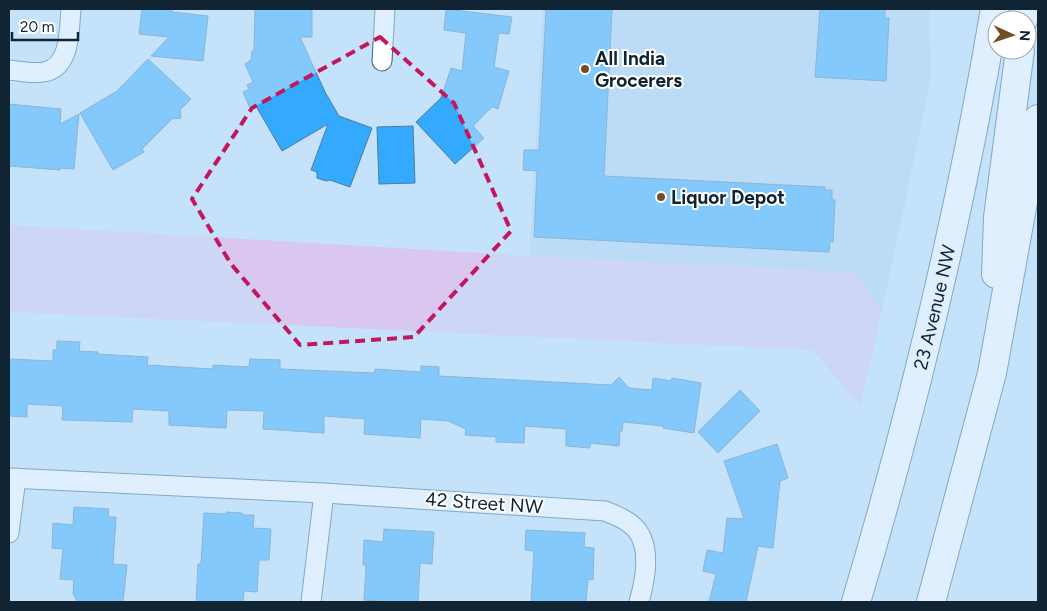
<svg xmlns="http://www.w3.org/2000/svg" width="1047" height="611" viewBox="0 0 1047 611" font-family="Figtree,sans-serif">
<rect width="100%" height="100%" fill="#c5e2fb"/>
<path fill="#b2d3ef" d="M543 9H929L931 79 882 311 854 272 529 256Z"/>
<path fill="#d9c7f0" d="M9 225 529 256 855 272 882 311 860 406 813 350 9 312Z"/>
<g fill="#33aafd" stroke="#4d7ba1">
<path d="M142 9H172V12L208 16 203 61 151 56 169 37 139 34Z"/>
<path d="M255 9H312V37H300L325 92 339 116 372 128 350 187 330 180 326 181 317 178V172L311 170 328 124 282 151 256 106 250 108 243 92 249 89 247 85 253 82 245 64 251 60 252 51 254 50Z"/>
<path d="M446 9 512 17 509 34 499 33 494 67 509 71 498 109 492 107 473 126 484 138 455 164 416 122 441 98 451 68 462 71 466 33 444 30Z"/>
<path d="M546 9H612L604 176 825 187V190H832V200H835L833 242 830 241 829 252 534 237 537 171 523 170 524 150H539Z"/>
<path d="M820 9H885V18H889L886 81 815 77Z"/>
<path d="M148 59 191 99 180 110 181 118 172 119 142 149 144 152 113 170 80 113 117 91Z"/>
<path d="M9 104 61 109 60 124 79 114 74 169 60 168V170L9 166Z"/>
<path d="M413 126 415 183 379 184 377 127Z"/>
<path d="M57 341 80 342 79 351 98 352V354L148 357 147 365 213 369V365L249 367 250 359 280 360V369L375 373V369L421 372V366L439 367V376L611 385 619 377 629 388 652 390 653 378 671 381 672 378 701 383 694 433 663 428V426L623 422 622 431H620L619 446 590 443V448L566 446V429L525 426 524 443 496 442V437L465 435 466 429 448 421 421 419 420 438 364 434 365 419 324 416V433L263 429 264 411 227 410 226 428 169 425V411L133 409 132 422 62 420 63 406 27 404V417L9 416V359L53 361V350H57Z"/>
<path d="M740 390 760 411 718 453 698 432Z"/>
<path d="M777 444 788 478 780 481 773 548 758 546 746 602H709L716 574 703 571 707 550 723 553 727 518 744 519 724 461Z"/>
<path d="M74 507 109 509 108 517H116L113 564 127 565 123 602H78L73 594 74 580 60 579 63 549 52 548 53 523 73 525Z"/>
<path d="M226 512 242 513V515H254L253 528 271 529 269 560H259L257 592 244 591 243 602H196L198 564H201L204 513 226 514Z"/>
<path d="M384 529 434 532 432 564 420 563 418 602H379V601L364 600 366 565H363L364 540 383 542Z"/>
<path d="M526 530 585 533 584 547 594 548 593 580 588 579 586 602H531L534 551 525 550Z"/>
</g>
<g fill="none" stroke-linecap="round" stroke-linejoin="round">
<g stroke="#336186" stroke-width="21">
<g id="street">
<path d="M382 61 385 9"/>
<path d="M9 70C20 71 33 74 44 72 71 67 69 30 71 9"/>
<path d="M9 478 324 493 605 511C617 516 628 520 636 529 652 548 645 581 639 602"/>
<path d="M9 533 16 478"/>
<path d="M311 602 324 493"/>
</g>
</g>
<g stroke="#336186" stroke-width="30">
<g id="secondary">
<path d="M1023 20 1025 9"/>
<path d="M996 274 998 217 1020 50"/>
<path id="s1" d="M856 602C914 407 961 209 995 9"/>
<path d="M931 602 992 373 1038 119"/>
</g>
</g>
<use href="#street" stroke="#fff" stroke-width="19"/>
<use href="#secondary" stroke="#fff" stroke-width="28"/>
</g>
<path d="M0 0H1047V611H0ZM380 37 454 103 511 231 414 337 300 345 231 264 192 199 252 108Z" fill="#c5e2fb" fill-opacity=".55" fill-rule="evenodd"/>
<path fill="none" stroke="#c2185b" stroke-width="4" stroke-dasharray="10 6" stroke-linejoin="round" d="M380 37 454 103 511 231 414 337 300 345 231 264 192 199 252 108Z"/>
<g fill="#734e29" stroke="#fff" stroke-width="2">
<circle cx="585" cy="69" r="5"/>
<circle cx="661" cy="197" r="5"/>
</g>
<g text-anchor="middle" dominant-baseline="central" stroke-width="4" stroke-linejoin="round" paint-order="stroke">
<g font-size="19" font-weight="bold" fill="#112434" stroke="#fff" text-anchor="start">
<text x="595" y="58">All India<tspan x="595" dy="22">Grocerers</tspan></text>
<text x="671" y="197">Liquor Depot</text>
</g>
<g font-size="19" fill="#112434" stroke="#fff">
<text stroke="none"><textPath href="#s1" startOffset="305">23 Avenue NW</textPath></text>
<text transform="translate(484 503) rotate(4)">42 Street NW</text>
</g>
</g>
<rect width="1047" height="611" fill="none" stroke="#112434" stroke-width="20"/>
<g transform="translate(1012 35) rotate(93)"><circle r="24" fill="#ffffff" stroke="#a0a7ae"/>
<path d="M0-4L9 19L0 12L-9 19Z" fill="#734e29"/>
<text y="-8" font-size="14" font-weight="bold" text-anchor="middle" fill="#112434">N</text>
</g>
<path d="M12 32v8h66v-8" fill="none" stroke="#112434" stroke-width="2.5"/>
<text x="20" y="32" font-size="15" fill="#112434" stroke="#ffffff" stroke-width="4" paint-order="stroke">20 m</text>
</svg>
